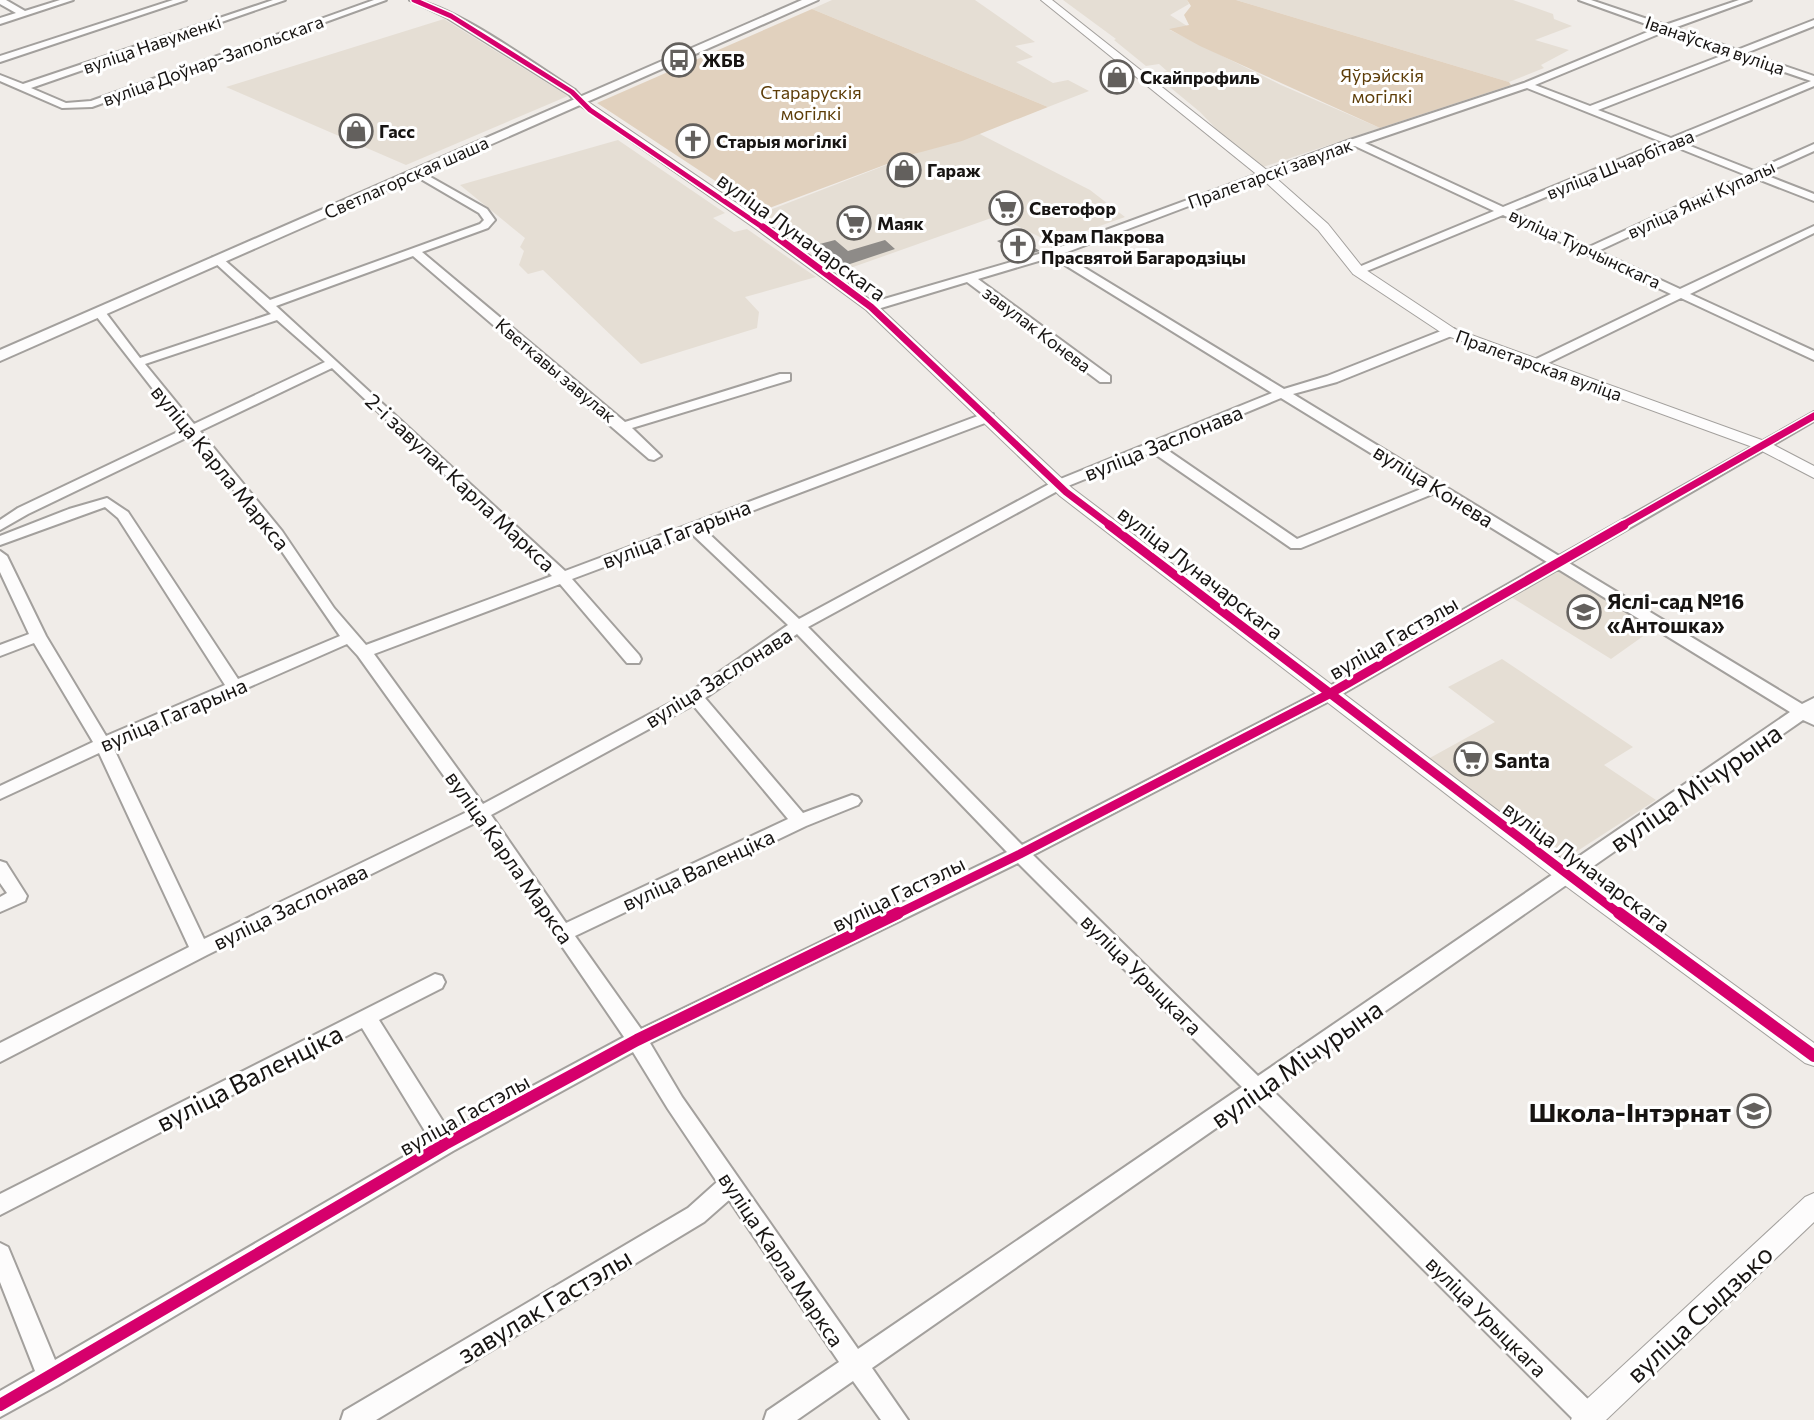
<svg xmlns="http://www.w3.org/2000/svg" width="1814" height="1420" viewBox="0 0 1814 1420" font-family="Commissioner,sans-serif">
<rect width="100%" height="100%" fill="#f0ece8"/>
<g fill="#e5ded4">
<path d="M832 0H975L1035 42 1015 46 1033 57 1016 62 1053 83 1068 80 1089 91 1048 107 812 9Z"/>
<path d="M1063 0H1187L1189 4 1170 15 1187 26 1170 30 1281 85 1380 128 1263 167 1228 141 1200 112 1154 74 1167 71 1159 64 1146 66 1114 40 1116 39Z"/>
<path d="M1236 0H1513L1553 14 1554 19 1572 26 1535 40 1569 50 1541 65 1544 68 1509 82Z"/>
<path d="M444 19 568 96 406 165 226 87Z"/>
<path d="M974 131 1090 190 1125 217 1052 243 997 216 839 272 762 213Z"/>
<path d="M618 140 725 213 713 218 734 232 747 229 816 277 745 297 759 312 757 328 641 364 543 270 528 274 519 265 524 251 520 247 525 238 460 185Z"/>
<path d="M1560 568 1656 627 1611 659 1511 597Z"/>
<path d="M1502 659 1633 747 1604 765 1656 800 1562 861 1428 759 1495 722 1448 687Z"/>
</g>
<g fill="#e1d1be">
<path d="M1187 0H1236L1509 82 1511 85 1380 128 1200 46 1169 29 1189 25 1184 15 1191 6Z"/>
<path d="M812 9 1048 107 962 141 914 154 761 211 597 103Z"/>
</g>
<g fill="#8e8b88">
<path d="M1013 235 1040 251 1022 256 997 241Z"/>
<path d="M835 240 848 251 885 240 895 249 841 267 812 246Z"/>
</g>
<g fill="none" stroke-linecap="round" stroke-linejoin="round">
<g stroke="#a3a09d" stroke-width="4">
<g id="minor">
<path d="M0 0H6L25 11 60 0H73L0 24V18L16 13 0 4Z"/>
<path d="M173 0H186L0 62V56Z"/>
<path d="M273 0H285L31 88 66 103 91 101 374 0H386L92 107 62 108 0 81V75L23 84Z"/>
<path d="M410 0C447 0 540 68 575 90L585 101 577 103 569 94 448 18Z"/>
<path d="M1579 0H1591L1665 25 1739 0H1751L1674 28 1737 50 1814 20V26L1746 53 1814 76V86L1680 142 1754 171 1814 144V151L1763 174 1814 194V201L1755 178 1598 251 1680 289 1814 226V233L1690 294 1814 351V360L1681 298 1540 367H1532V361L1671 294 1503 215 1362 273H1354V269L1494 211 1355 146 1268 176 1062 254 1284 389 1327 376 1446 329H1454V335L1337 382 1293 394 1559 556 1814 412V421L1569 563 1802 704 1814 698V725L1803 720 1272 1090 1600 1411 1603 1420H1574L1255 1101 872 1368 908 1420H881L853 1381 797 1420H764L767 1411 839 1362 729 1200 704 1222 376 1420H341L344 1411 688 1208 717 1182 668 1109 633 1052 453 1151 58 1385 0 1417V1391L35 1371 0 1282V1243L8 1247 55 1360 431 1141 362 1028 0 1215V1194L435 974 442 976 445 982 442 988 379 1020 449 1131 624 1037 477 822 207 955 0 1062V1043L189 947 99 753 0 799V786L93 742 34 643 0 656V645L29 634 0 572V551L7 556 46 636 106 736 225 685 118 518 105 507 0 545V536L69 509 107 498 128 512 238 679 340 636 272 537 190 436 28 514 0 530V520L18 508 184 429 93 312 95 309H103L140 358 271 314 213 261V257H221L270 300 480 224 484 220 479 213 414 175 413 173 418 170 487 209 495 220 488 228 422 252 625 422 780 374H790V380L632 428 661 456 654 460 649 459 413 256 276 306 565 571 983 414H993V420L704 529 799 619 1053 482 1272 393 1052 257 978 279 1110 376V382H1100L967 282 871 311 865 307 867 304 1049 251 1350 140 1524 83 1657 28ZM1666 31 1729 53 1590 106 1535 85ZM1737 56 1811 81 1671 138 1598 110ZM1527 88 1662 142 1503 207 1365 143ZM1671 145 1746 175 1589 247 1512 211ZM277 320 325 362 194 424 145 364ZM332 368 552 576 366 645 334 608 282 531 200 431ZM1281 398 1426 487 1297 539 1163 447ZM1152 452 1291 548H1301L1435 493 1547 562 1323 690 1022 845 808 627 1063 488ZM692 534 788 625 689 693 483 804 374 654 560 584 627 663H639L641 659 639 655 572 579ZM1558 569 1790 712 1258 1076 1033 855 1335 698ZM797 634 1007 852 641 1029 575 936 806 826 858 805 861 801 858 797 852 795 803 813 705 698ZM347 644 358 656 469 811 204 939 113 747ZM693 705 788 819 566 923 491 815ZM1018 863 1242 1087 858 1349 682 1097 650 1043Z"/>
<path d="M0 861 6 863 27 896 25 901 0 912V897L7 893 0 883Z"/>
</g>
</g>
<g stroke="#a3a09d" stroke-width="2">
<g id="tertiary">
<path d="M1041 0H1052L1268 171 1328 224 1363 268 1455 329 1770 443 1814 466V478L1758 449 1445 335 1353 274 1318 230 1260 177Z"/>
<path d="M576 99H584L766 223 876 304 1072 488 1575 869 1814 1043V1066L1805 1063 1559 881 1060 496 866 310 756 229 576 103Z"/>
<path d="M1814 1193V1222L1606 1420H1571L1575 1410 1805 1197Z"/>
</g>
</g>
<g stroke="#a3a09d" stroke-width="4">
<path id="secondary" d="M802 0H818L0 361V350Z"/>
</g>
<use href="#minor" fill="#fdfcfc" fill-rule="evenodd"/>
<use href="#tertiary" fill="#fdfcfc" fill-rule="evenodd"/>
<use href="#secondary" fill="#fdfcfc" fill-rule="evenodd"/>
<g stroke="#fff" stroke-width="8">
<path id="cycleway-far3" d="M414 0 451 16 572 92 590 110 765 229"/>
</g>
<g stroke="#fff" stroke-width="10">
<g id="cycleway-far2">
<path d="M763 227 871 307 1066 492 1111 526"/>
<path d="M1621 526 1814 416"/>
</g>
</g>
<g stroke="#fff" stroke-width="13">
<g id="cycleway-far1">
<path d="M1109 525 1621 915"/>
<path d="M895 915 1020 854 1329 694 1624 525"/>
</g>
</g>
<g stroke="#fff" stroke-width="16">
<g id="cycleway">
<path d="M1619 913 1814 1056"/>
<path d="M0 1405 445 1144 637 1040 898 913"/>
</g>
</g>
<use href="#cycleway-far3" stroke="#d6006c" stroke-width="5"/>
<use href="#cycleway-far2" stroke="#d6006c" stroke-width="7"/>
<use href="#cycleway-far1" stroke="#d6006c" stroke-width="9"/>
<use href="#cycleway" stroke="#d6006c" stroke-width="12"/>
</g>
<defs>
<g id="bus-ring" transform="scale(1.725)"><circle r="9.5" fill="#fff" stroke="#63605d" stroke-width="1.5"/><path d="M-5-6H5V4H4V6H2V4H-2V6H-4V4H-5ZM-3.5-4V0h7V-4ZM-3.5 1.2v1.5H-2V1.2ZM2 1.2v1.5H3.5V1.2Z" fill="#63605d"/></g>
<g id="shop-ring" transform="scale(1.725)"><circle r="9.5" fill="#fff" stroke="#63605d" stroke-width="1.5"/><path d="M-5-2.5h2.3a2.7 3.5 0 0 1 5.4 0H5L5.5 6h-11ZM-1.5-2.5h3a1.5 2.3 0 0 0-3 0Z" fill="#63605d"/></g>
<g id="church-ring" transform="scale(1.725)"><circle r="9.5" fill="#fff" stroke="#63605d" stroke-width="1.5"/><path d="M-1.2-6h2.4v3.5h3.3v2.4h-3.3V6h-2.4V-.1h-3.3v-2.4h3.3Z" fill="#63605d"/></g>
<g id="supermarket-ring" transform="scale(1.725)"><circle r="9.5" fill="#fff" stroke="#63605d" stroke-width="1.5"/><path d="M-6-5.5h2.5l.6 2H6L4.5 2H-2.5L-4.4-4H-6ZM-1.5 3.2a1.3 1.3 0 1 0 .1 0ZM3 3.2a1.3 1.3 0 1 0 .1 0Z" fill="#63605d"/></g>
<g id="school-ring" transform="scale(1.725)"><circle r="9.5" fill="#fff" stroke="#63605d" stroke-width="1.5"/><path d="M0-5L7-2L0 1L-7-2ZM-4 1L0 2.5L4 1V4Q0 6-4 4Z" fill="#63605d"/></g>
</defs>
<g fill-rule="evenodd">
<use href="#bus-ring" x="679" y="60"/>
<use href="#shop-ring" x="1117" y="77"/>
<use href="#shop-ring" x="356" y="131"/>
<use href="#church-ring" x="693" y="141"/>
<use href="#shop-ring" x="904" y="170"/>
<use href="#supermarket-ring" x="1006" y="208"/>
<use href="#supermarket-ring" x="854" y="223"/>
<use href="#church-ring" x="1018" y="246"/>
<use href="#school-ring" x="1584" y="612"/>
<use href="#supermarket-ring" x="1471" y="759"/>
<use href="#school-ring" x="1754" y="1111"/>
</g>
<g text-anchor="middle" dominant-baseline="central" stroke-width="6" stroke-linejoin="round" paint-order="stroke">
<g font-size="18" fill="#171412" stroke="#fff">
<text transform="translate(152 44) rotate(-19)">вуліца Навуменкі</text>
<text transform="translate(1715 45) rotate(19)">Іванаўская вуліца</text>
<text transform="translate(213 60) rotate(-20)">вуліца Доўнар-Запольскага</text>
<text transform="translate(1620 164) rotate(-22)">вуліца Шчарбітава</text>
<text transform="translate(1270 173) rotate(-20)">Пралетарскі завулак</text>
<text transform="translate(406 177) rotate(-24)">Светлагорская шаша</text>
<text transform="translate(1701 199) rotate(-25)">вуліца Янкі Купалы</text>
<text transform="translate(1585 248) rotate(25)">вуліца Турчынскага</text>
<text transform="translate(1037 329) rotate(37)">завулак Конева</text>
<text transform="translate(1539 365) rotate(20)">Пралетарская вуліца</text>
<text transform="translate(556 370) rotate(40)">Кветкавы завулак</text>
</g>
<g font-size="18" font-weight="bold" fill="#171412" stroke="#fff" text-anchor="start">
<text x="702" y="60">ЖБВ</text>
<text x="1140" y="77">Скайпрофиль</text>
<text x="379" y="131">Гасс</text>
<text x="716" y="141">Старыя могілкі</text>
<text x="927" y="170">Гараж</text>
<text x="1029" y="208">Светофор</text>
<text x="877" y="223">Маяк</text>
<text x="1041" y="236">Храм Пакрова<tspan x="1041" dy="21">Прасвятой Багародзіцы</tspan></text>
</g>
<g font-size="18" fill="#5d3d08" stroke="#fff">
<text x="1382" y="75">Яўрэйскія<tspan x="1382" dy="21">могілкі</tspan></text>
<text x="811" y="92">Старарускія<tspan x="811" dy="21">могілкі</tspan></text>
</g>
<g font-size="21" fill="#171412" stroke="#fff">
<text transform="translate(802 236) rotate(36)">вуліца Луначарскага</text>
<text transform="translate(1163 442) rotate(-22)">вуліца Заслонава</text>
<text transform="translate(221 467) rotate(51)">вуліца Карла Маркса</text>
<text transform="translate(461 482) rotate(43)">2-і завулак Карла Маркса</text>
<text transform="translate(1434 485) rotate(32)">вуліца Конева</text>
<text transform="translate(676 533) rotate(-21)">вуліца Гагарына</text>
<text transform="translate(1201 572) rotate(38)">вуліца Луначарскага</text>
<text transform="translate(1393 637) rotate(-30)">вуліца Гастэлы</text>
<text transform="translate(718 677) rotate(-32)">вуліца Заслонава</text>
<text transform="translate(173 714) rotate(-23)">вуліца Гагарына</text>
<text transform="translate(510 857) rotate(55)">вуліца Карла Маркса</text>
<text transform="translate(1587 866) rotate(37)">вуліца Луначарскага</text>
<text transform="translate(698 869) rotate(-25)">вуліца Валенціка</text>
<text transform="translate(898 893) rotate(-26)">вуліца Гастэлы</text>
<text transform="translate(290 906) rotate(-26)">вуліца Заслонава</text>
<text transform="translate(1142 974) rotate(45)">вуліца Урыцкага</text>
<text transform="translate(464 1114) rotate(-29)">вуліца Гастэлы</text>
<text transform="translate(782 1259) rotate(56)">вуліца Карла Маркса</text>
<text transform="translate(1487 1316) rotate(45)">вуліца Урыцкага</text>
</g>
<g font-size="21" font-weight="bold" fill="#171412" stroke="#fff" text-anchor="start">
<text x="1607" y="600">Яслі-сад №16<tspan x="1607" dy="24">«Антошка»</tspan></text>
<text x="1494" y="759">Santa</text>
</g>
<g font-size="26" fill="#171412" stroke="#fff">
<text transform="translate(1695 787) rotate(-35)">вуліца Мічурына</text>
<text transform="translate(1296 1063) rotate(-35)">вуліца Мічурына</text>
<text transform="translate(249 1077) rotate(-27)">вуліца Валенціка</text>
<text transform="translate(544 1305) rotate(-31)">завулак Гастэлы</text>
<text transform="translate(1699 1313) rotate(-43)">вуліца Сыдзько</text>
</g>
<g font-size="26" font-weight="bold" fill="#171412" stroke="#fff" text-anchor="end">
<text x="1731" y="1111">Школа-Інтэрнат</text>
</g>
</g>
</svg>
